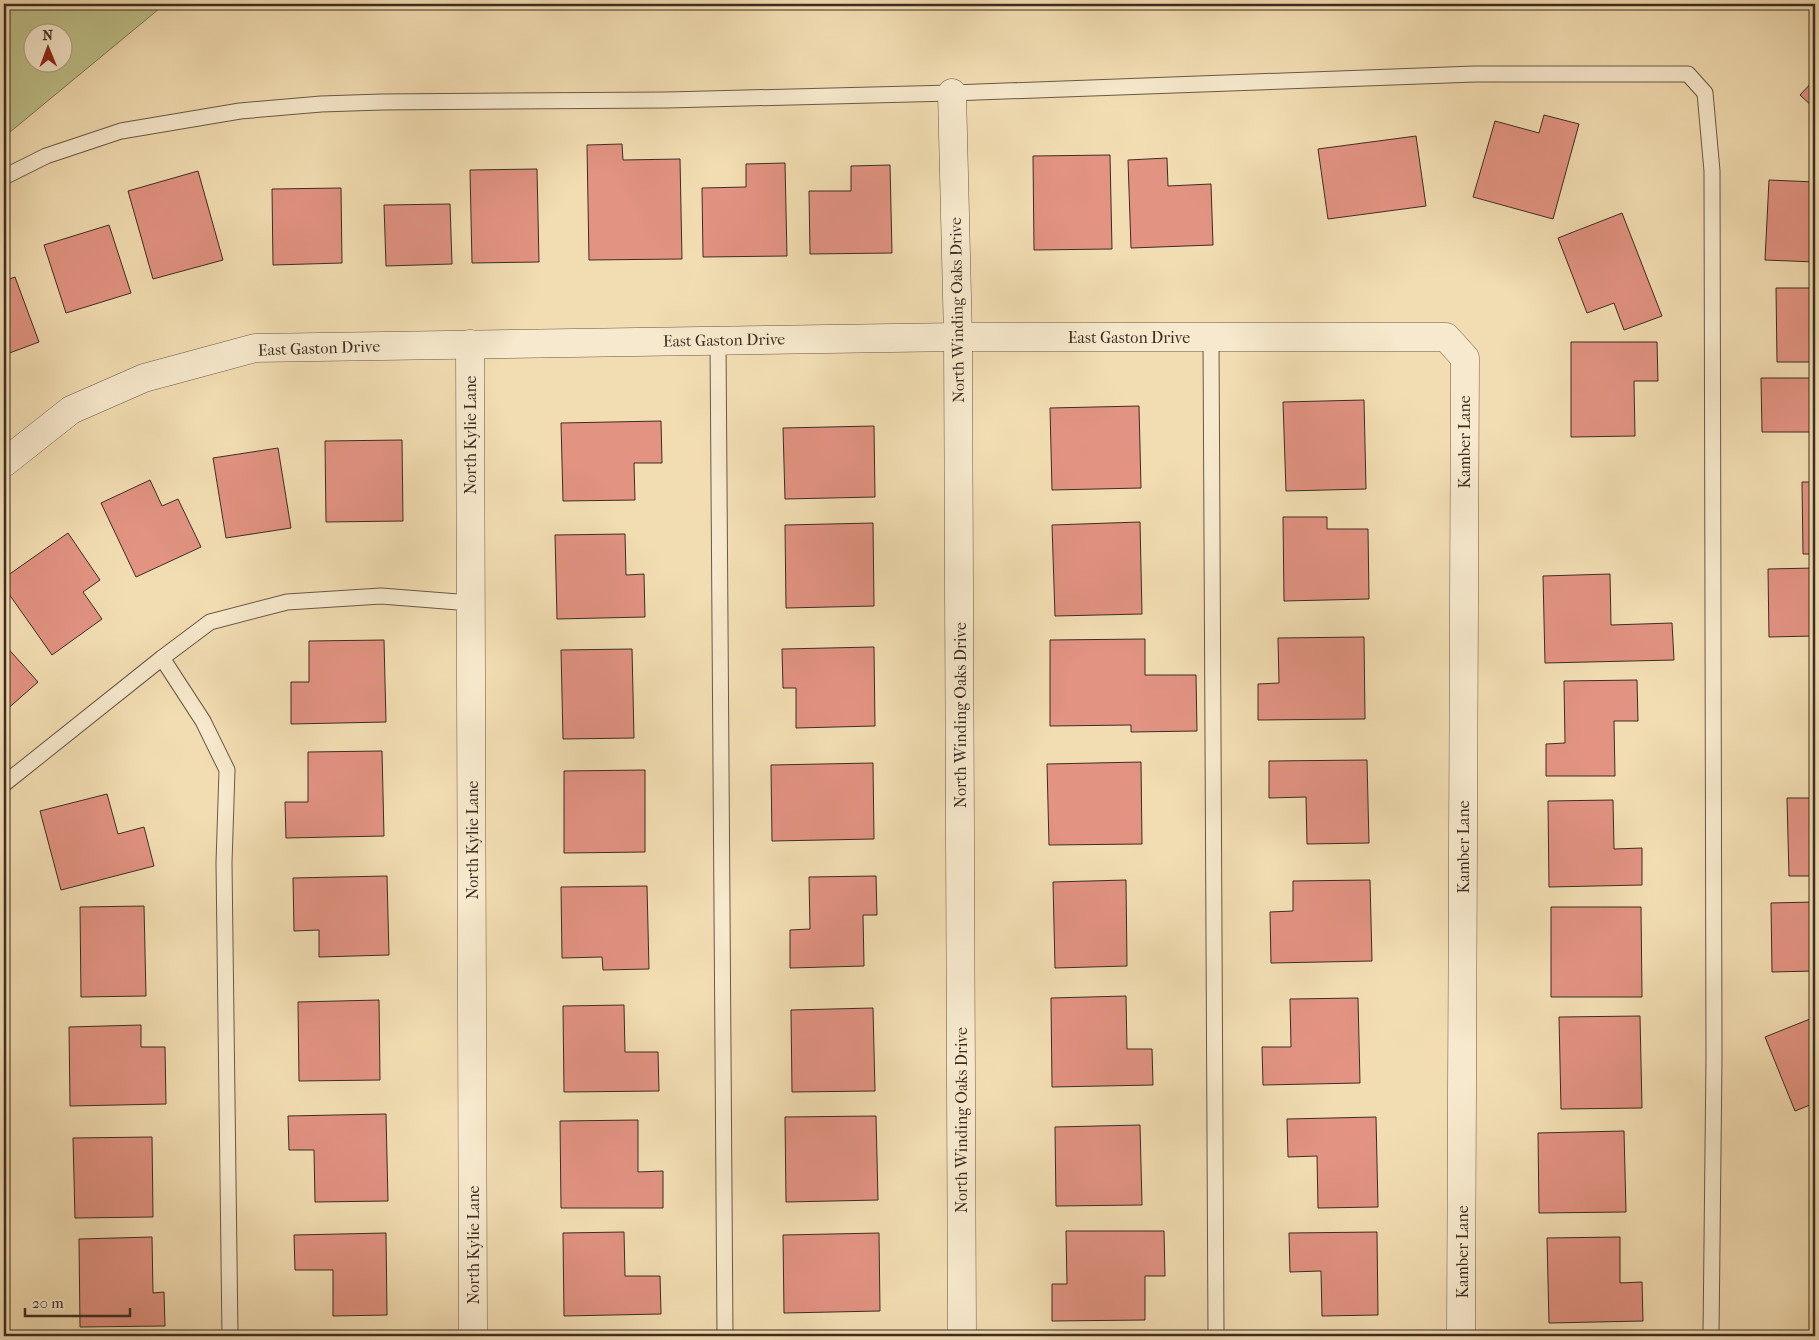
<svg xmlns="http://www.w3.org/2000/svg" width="1819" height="1340" viewBox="0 0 1819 1340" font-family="'IM FELL French Canon',serif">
<rect width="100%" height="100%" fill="#f2ddb2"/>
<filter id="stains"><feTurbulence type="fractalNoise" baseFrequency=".004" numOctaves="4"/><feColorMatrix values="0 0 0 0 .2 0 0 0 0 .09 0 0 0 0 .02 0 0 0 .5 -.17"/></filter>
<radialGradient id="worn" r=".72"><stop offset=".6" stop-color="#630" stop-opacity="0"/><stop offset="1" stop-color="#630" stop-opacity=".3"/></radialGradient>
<path fill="#bec089" stroke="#7e7655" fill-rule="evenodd" d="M4 4H165L4 137ZM32 32H62V62H32Z"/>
<g fill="#e29382" stroke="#3d2d21">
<path d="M1815 79V109L1800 95Z"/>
<path d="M1544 115 1579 124 1553 219 1473 197 1495 121 1539 133Z"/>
<path d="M1416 136 1426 206 1328 219 1318 149Z"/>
<path d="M622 144 623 160 680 159 682 259 589 260 587 145Z"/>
<path d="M1110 155 1112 249 1034 250 1033 156Z"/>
<path d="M1167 158 1168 186 1211 184 1213 245 1131 248 1128 160Z"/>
<path d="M785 163 787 256 703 257 702 188 746 187V164Z"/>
<path d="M890 165 892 253 810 254 809 191H851V166Z"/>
<path d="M537 169 539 262 472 263 470 170Z"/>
<path d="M198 171 223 260 153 279 128 191Z"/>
<path d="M1769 180 1815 182V262L1765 260Z"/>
<path d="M341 188 342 263 273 265 272 189Z"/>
<path d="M450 204 452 264 386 266 384 205Z"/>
<path d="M1622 213 1662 316 1624 330 1614 303 1587 313 1558 238Z"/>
<path d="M109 225 131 293 66 313 44 245Z"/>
<path d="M15 277 39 342 4 355V281Z"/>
<path d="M1776 288H1815V362H1777Z"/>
<path d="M1571 342H1657L1658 381H1634L1635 436 1571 437Z"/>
<path d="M1761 378H1815V432H1762Z"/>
<path d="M1364 400 1366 489 1286 491 1283 402Z"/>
<path d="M1139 406 1141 488 1052 490 1050 408Z"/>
<path d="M661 421 662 463H634L635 500 563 501 561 423Z"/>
<path d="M874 426 875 497 785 499 783 428Z"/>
<path d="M402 440 403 521 326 522 325 441Z"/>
<path d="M278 448 291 528 226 538 213 458Z"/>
<path d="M150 480 162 506 178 499 201 547 136 577 101 503Z"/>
<path d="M1802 482H1815V554H1803Z"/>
<path d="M1283 517H1327V529H1368L1369 599 1284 601Z"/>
<path d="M1140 522 1142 614 1055 616 1052 525Z"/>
<path d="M873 523 874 606 786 608 785 525Z"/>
<path d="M68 533 100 580 83 592 102 619 52 655 4 587V578Z"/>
<path d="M625 534 626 575 644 574 645 617 557 619 555 535Z"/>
<path d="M1815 568V636L1769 637 1768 569Z"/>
<path d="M1610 574 1611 625 1672 623 1674 660 1545 663 1543 576Z"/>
<path d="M1364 637 1365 719 1258 720V684L1279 683 1278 638Z"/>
<path d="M1145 639V675H1196L1197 731 1131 732V725L1050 726V640Z"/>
<path d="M384 640 386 722 291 724V682H309V641Z"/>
<path d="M4 644 38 682 4 712Z"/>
<path d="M874 647 875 726 796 728V688H783L782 649Z"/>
<path d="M632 649 634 738 563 739 561 650Z"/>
<path d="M1637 680 1638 721H1614L1615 776H1546V744L1565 743 1564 681Z"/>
<path d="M382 751 384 836 286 838 285 802H308V752Z"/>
<path d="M1367 760 1369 843 1307 844 1306 797 1269 798V761Z"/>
<path d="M1141 762 1142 844 1049 845 1047 764Z"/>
<path d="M873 763 874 839 772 841 771 765Z"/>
<path d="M645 770V852L564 853V771Z"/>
<path d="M107 794 118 834 144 827 154 866 61 890 40 811Z"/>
<path d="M1787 798H1815V876H1789Z"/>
<path d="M1613 800 1614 849 1642 848V885L1549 887 1548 801Z"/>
<path d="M387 876 389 955 319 957V930L294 931 293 878Z"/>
<path d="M876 876 877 915H863L864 966 790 968V930L810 929 809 877Z"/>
<path d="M1126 880 1127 966 1055 968 1053 882Z"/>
<path d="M1370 880 1372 961 1271 963 1270 912 1293 911V881Z"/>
<path d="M647 886 649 969 603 970 602 957 562 958 561 887Z"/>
<path d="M1815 902V971L1772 972 1771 903Z"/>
<path d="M144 906 146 996 81 997 80 907Z"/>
<path d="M1551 907H1641L1642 997H1551Z"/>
<path d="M1126 996 1127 1049H1152L1153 1085 1052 1087 1051 998Z"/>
<path d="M1358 998 1360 1083 1263 1085 1262 1047H1291L1290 999Z"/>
<path d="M379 1000 380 1080 299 1081 298 1002Z"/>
<path d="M624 1005 625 1052H658L659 1091 564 1092 563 1006Z"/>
<path d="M873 1008 875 1091 792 1092 791 1010Z"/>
<path d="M1640 1016 1642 1108 1561 1109 1559 1017Z"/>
<path d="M1815 1017V1103L1795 1111 1765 1037Z"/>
<path d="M141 1025V1047H165L166 1104 70 1106 69 1027Z"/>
<path d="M386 1114 388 1201 315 1202 314 1150H289L288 1116Z"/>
<path d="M876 1116 878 1200 786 1202 785 1117Z"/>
<path d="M1376 1117 1378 1207 1318 1208 1317 1156 1288 1157 1287 1119Z"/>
<path d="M638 1120V1172L663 1171V1208H561L560 1121Z"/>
<path d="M1140 1125 1142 1205 1056 1206 1055 1127Z"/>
<path d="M1624 1131 1626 1212 1539 1213 1538 1133Z"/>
<path d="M152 1137 153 1217 75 1218 73 1138Z"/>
<path d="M1066 1231H1164L1165 1276H1145V1320L1052 1321V1284H1067Z"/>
<path d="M624 1232 625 1276H660L661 1314 564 1316 563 1233Z"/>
<path d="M1377 1232 1378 1315 1322 1316 1321 1271 1290 1272 1289 1233Z"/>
<path d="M386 1233 387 1315 333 1316V1270H295L294 1235Z"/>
<path d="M879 1233 880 1311 784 1313 783 1235Z"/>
<path d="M152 1237 153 1293 164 1292 165 1326 80 1327 79 1239Z"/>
<path d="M1620 1237V1283L1642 1282 1643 1321 1549 1323 1547 1238Z"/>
</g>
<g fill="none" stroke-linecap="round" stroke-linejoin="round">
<g stroke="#6a5945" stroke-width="17">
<g id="service">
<path d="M4 177 46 156 121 131 240 111 321 104 382 102 667 100 952 93 1475 74H1688L1705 93 1712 171 1714 1058 1711 1336"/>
<path d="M1211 337 1216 1336"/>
<path d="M718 340 725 1336"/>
<path d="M162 658 203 721 227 770 224 863 230 1336"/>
<path d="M4 784 162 658 210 622 287 602 381 596 471 603"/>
</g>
</g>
<g stroke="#6a5945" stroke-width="29">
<g id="minor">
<path d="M952 93 958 337 962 1336"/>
<path d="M470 344 473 1336"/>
<path d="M4 463 71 410 144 378 255 348 958 337H1446L1465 358 1461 1336"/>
</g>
</g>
<use href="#service" stroke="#f7e9cd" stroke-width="15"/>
<use href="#minor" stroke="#f7e9cd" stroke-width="28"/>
</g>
<g text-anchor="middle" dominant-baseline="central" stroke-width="4.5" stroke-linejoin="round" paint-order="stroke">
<g font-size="16" fill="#3d2d21" stroke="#f7e9cd">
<text transform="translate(957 310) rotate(-91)">North Winding Oaks Drive</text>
<text x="1129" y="337">East Gaston Drive</text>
<text transform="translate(724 340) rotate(-1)">East Gaston Drive</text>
<text transform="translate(319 348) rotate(-2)">East Gaston Drive</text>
<text transform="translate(470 435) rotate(-90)">North Kylie Lane</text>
<text transform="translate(1464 442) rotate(-90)">Kamber Lane</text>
<text transform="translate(960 715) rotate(-90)">North Winding Oaks Drive</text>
<text transform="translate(472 840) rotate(-90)">North Kylie Lane</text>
<text transform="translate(1463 847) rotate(-90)">Kamber Lane</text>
<text transform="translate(961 1120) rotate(-90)">North Winding Oaks Drive</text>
<text transform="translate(473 1245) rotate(-90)">North Kylie Lane</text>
<text transform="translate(1462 1252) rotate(-90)">Kamber Lane</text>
</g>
</g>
<rect width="1819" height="1340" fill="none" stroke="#f2ddb2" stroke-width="20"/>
<rect x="5" y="5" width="1809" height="1330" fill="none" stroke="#3d2d21" stroke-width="2.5"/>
<rect x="10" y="10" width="1799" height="1320" fill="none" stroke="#3d2d21"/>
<g transform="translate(48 48) rotate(359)"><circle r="24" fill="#f7e9cd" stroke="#ad9e88"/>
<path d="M0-4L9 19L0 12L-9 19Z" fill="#8f2418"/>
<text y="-8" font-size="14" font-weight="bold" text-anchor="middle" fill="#3d2d21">N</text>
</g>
<path d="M25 1308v8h105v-8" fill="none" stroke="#3d2d21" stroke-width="2.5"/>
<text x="32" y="1308" font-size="15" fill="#3d2d21" stroke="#f7e9cd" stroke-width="4" paint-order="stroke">20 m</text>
<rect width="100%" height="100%" filter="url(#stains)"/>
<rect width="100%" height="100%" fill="url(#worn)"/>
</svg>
